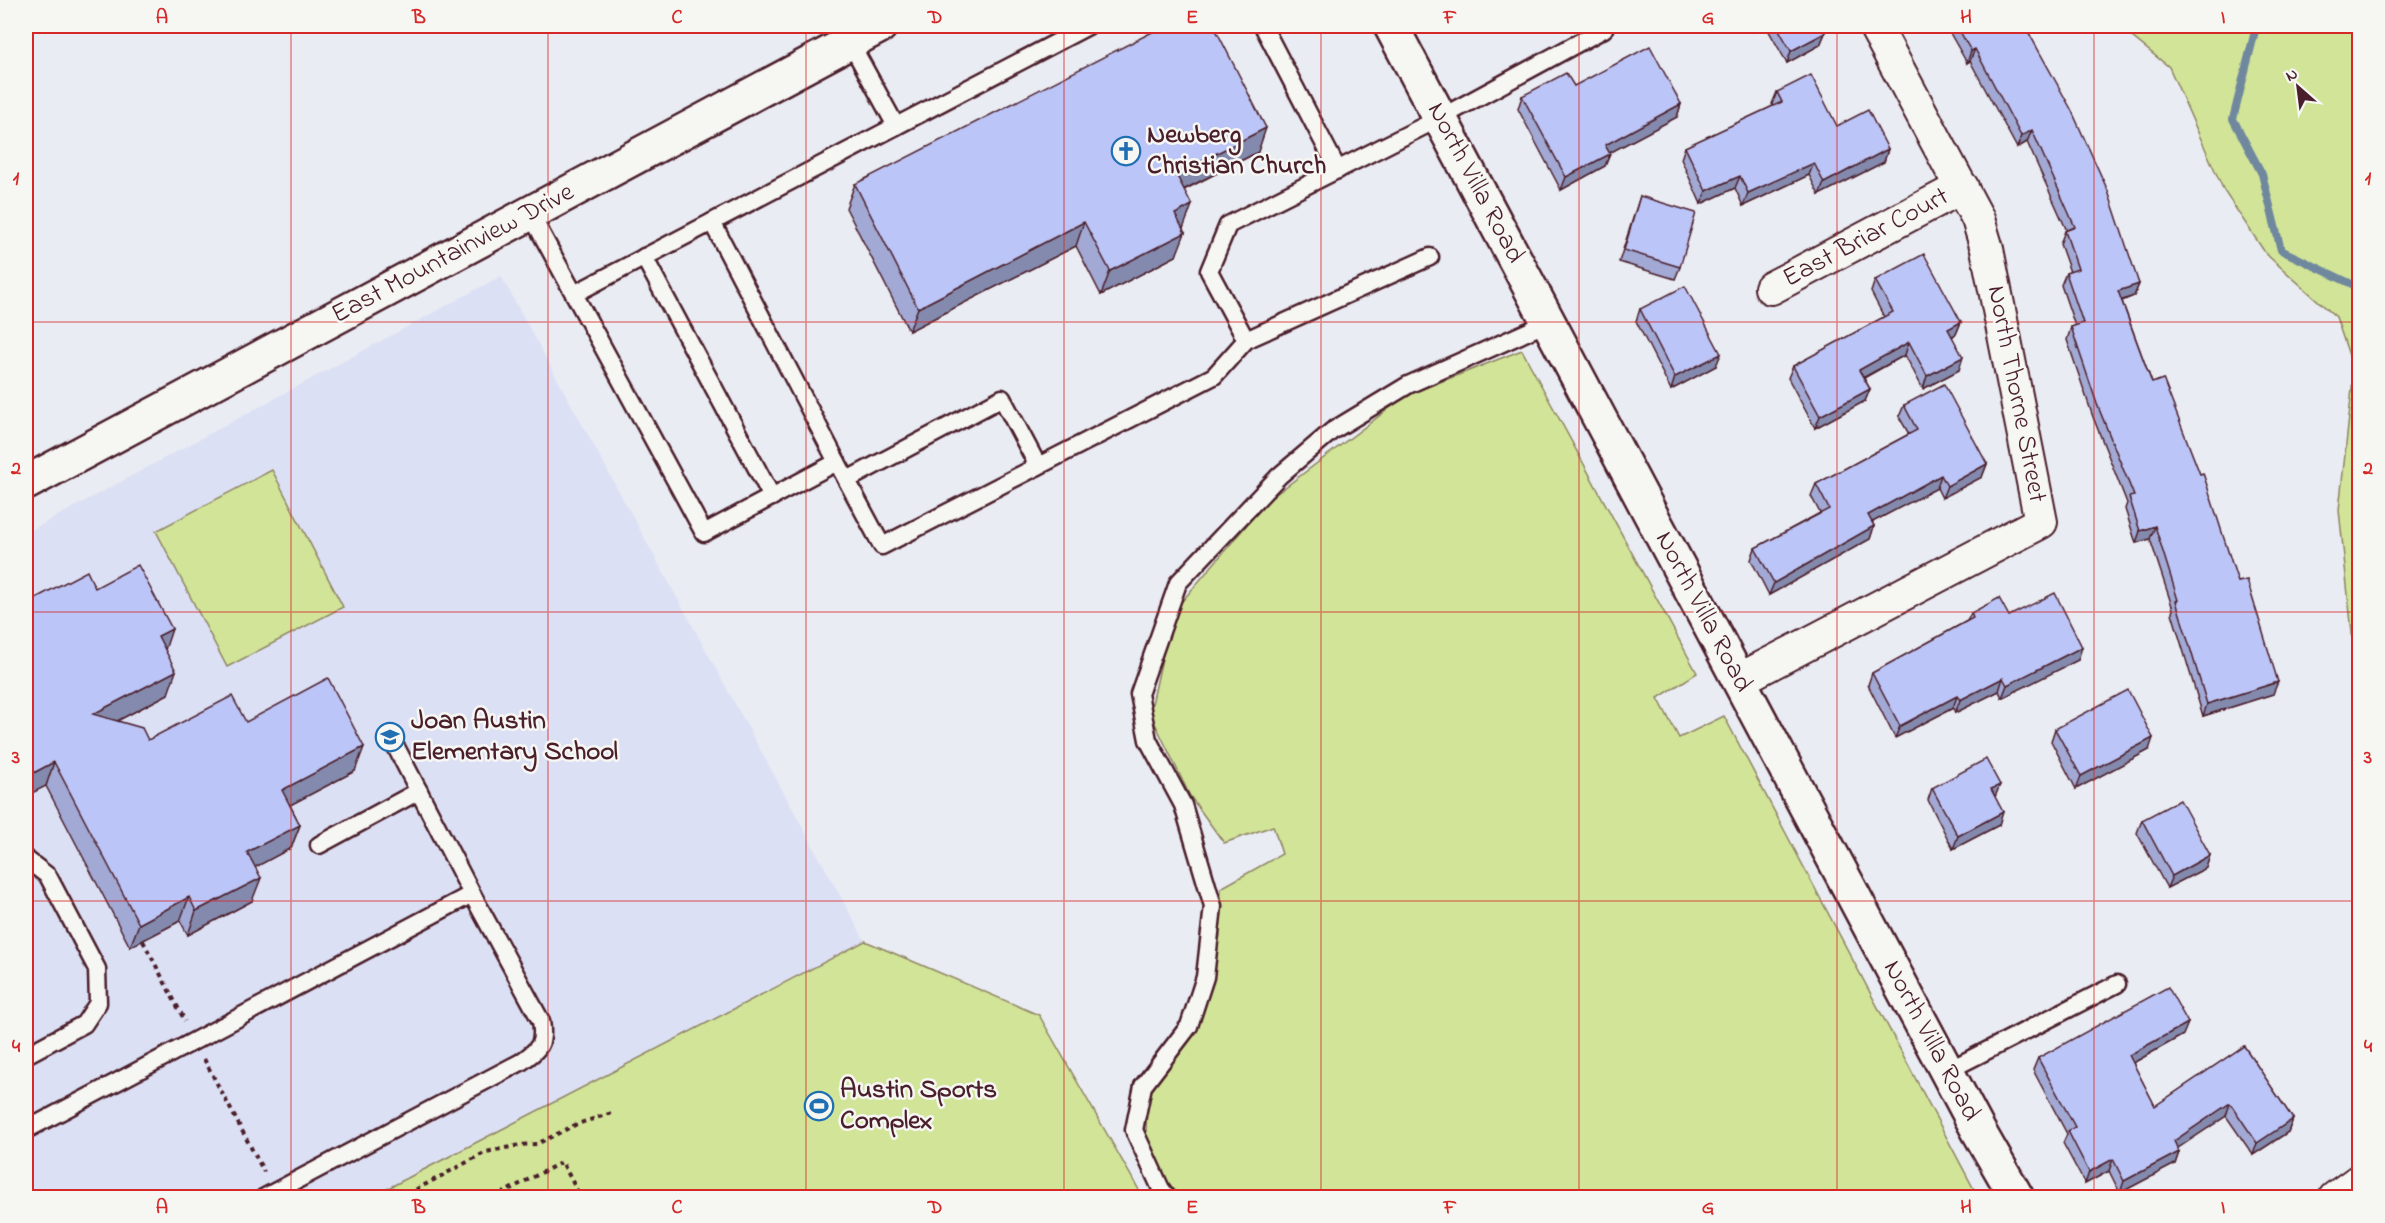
<svg xmlns="http://www.w3.org/2000/svg" width="2385" height="1223" viewBox="0 0 2385 1223" font-family="'Indie Flower',sans-serif">
<rect width="100%" height="100%" fill="#eaecf3"/>
<filter id="ink" filterUnits="userSpaceOnUse"><feTurbulence type="fractalNoise" baseFrequency=".0167" numOctaves="2"/><feDisplacementMap in="SourceGraphic" scale="12" xChannelSelector="R" yChannelSelector="G"/><feConvolveMatrix kernelMatrix="1 2 1 2 8 2 1 2 1" color-interpolation-filters="sRGB"/></filter>
<g filter="url(#ink)">
<path fill="#dce0f4" d="M501 276 865 941 371 1197 26 1198V533Z"/>
<g fill="#d1e498" stroke="#8e8262" stroke-width="1.5">
<path d="M2111 26H2359V699L2339 510 2354 370 2336 317 2266 254 2224 191 2169 67 2127 33Z"/>
<path d="M1522 350 1697 673 1658 698 1679 738 1724 716 1978 1197H1180L1168 1184 1146 1138 1147 1091 1196 1025 1220 936 1221 888 1282 854 1273 826 1224 843 1190 796 1150 713 1172 613 1267 501 1407 395Z"/>
<path d="M272 470 343 607 227 667 156 531Z"/>
<path d="M865 941 1039 1015 1143 1197H371Z"/>
</g>
<g fill="none" stroke-linecap="round" stroke-linejoin="round">
<path stroke="#70889e" stroke-width="8" d="M2253 26 2255 31 2233 119 2262 174 2281 250 2360 288"/>
<g stroke="#4a1f2b" stroke-width="21">
<g id="lane">
<path d="M1263 26 1338 170"/>
<path d="M850 42 896 126"/>
<path d="M530 213 704 533 837 462 882 546 1214 376 1246 340 1209 271 1228 225 1440 118 1604 29"/>
<path d="M712 222 837 462"/>
<path d="M644 257 772 497"/>
<path d="M574 294 1088 26"/>
<path d="M1246 340 1430 257"/>
<path d="M847 480 1002 398 1038 466"/>
<path d="M397 749 472 894"/>
<path d="M319 845 419 791"/>
<path d="M26 859 48 876 97 969 98 1003 84 1024 26 1055"/>
<path d="M1947 1071 2117 984"/>
<path d="M26 1130 472 894 541 1021C545 1045 539 1049 521 1062L263 1198"/>
<path d="M1168 1198 1161 1189 1134 1130 1143 1086 1189 1026 1205 977 1213 906 1183 805 1148 740 1139 694 1178 583 1279 476 1332 431 1408 385 1549 322"/>
</g>
</g>
<g stroke="#4a1f2b" stroke-width="36">
<g id="street">
<path d="M1771 288 1962 187"/>
<path d="M1739 680 2041 522 1987 249 1978 219 1875 26"/>
<path d="M2335 1198 2360 1180"/>
</g>
</g>
<g stroke="#4a1f2b" stroke-width="38">
<g id="secondary">
<path d="M1391 26 1978 1130 2017 1198"/>
<path d="M26 483 880 26"/>
</g>
</g>
<g stroke="#4a1f2b" stroke-width="4" stroke-dasharray="4.5 4.5" stroke-linecap="butt">
<path d="M143 941 185 1021"/>
<path d="M204 1059 264 1172"/>
<path d="M400 1198 486 1152 520 1145 537 1144 577 1124 615 1112"/>
<path d="M493 1198 562 1162 581 1198"/>
</g>
<use href="#lane" stroke="#f6f6f2" stroke-width="16"/>
<use href="#street" stroke="#f6f6f2" stroke-width="32"/>
<use href="#secondary" stroke="#f6f6f2" stroke-width="33"/>
</g>
<g fill="#a2a9d4" stroke="#4a1f2b" stroke-width="1.5">
<path d="M1751 26H1763L1754 31Z"/>
<path d="M1766 26H1821L1825 33 1820 45 1787 63Z"/>
<path d="M1946 26H2026L2139 284 2134 296 2122 301 2152 383 2273 694 2203 716 2172 613 2173 609 2150 539 2136 543 2125 509 2127 503 2093 417 2067 340 2071 327 2075 326 2061 285 2066 273 2070 272 2060 244 2065 231H2067L2027 142 2017 148 1970 61 1967 63Z"/>
<path d="M1574 86 1681 104 1677 117 1609 153 1610 154 1605 166 1561 190 1518 109 1522 96Z"/>
<path d="M1777 92 1837 126 1888 149 1884 162 1819 195 1809 175 1743 206 1735 188 1701 204 1681 159 1685 147 1773 106 1772 104Z"/>
<path d="M1258 152 1184 190 1183 229 1176 256 1101 295 1076 246 909 331 846 208 855 184Z"/>
<path d="M1640 196 1680 267 1675 279 1619 262Z"/>
<path d="M1875 280 1961 322 1956 334 1952 337 1959 370 1923 389 1905 355 1864 378 1870 389 1865 401 1815 428 1788 378 1793 366 1884 317 1871 292Z"/>
<path d="M1640 309 1716 366 1671 390 1636 321Z"/>
<path d="M1904 405 1987 464 1982 477 1942 498 1937 488 1872 522 1874 526 1870 539 1769 595 1751 560 1755 548 1820 513 1811 496 1816 484 1909 434 1899 417Z"/>
<path d="M95 588 165 649 168 694 117 721 148 740 246 722 355 771 290 805 300 825 291 848 255 867 252 901 188 935 180 921 130 947 46 786Z"/>
<path d="M1971 613 2009 616 2078 660 2002 698 1999 691 1955 713 1953 708 1895 738 1868 685 1872 673 1967 621Z"/>
<path d="M2055 729 2149 750 2076 789 2051 741Z"/>
<path d="M1932 788 1995 797 1999 825 1953 849 1928 800Z"/>
<path d="M2142 820 2210 855 2206 868 2167 888 2137 833Z"/>
<path d="M2183 1035 2133 1063 2155 1106 2244 1046 2293 1119 2288 1132 2253 1155 2226 1116 2177 1148 2179 1152 2175 1164 2120 1193 2109 1171 2085 1184 2063 1143 2067 1134 2033 1070 2038 1058Z"/>
</g>
<g fill="#848aad" stroke="#4a1f2b" stroke-width="1.5">
<path d="M1756 26H1763L1754 31Z"/>
<path d="M1825 33 1820 45 1787 63 1791 51Z"/>
<path d="M1975 49 1970 61 1967 63 1971 51Z"/>
<path d="M1681 104 1677 117 1600 158 1605 145Z"/>
<path d="M1266 128 1258 152 1167 198 1176 174Z"/>
<path d="M2032 130 2027 142 2017 148 2021 136Z"/>
<path d="M1888 149 1884 162 1819 195 1824 183Z"/>
<path d="M1610 154 1605 166 1561 190 1566 177Z"/>
<path d="M1814 163 1809 175 1743 206 1748 193Z"/>
<path d="M1740 176 1735 188 1701 204 1706 191Z"/>
<path d="M1192 205 1183 229 1166 237 1175 214Z"/>
<path d="M1084 222 1076 246 909 331 918 308Z"/>
<path d="M1185 233 1176 256 1101 295 1110 271Z"/>
<path d="M2139 284 2134 296 2114 303 2118 291Z"/>
<path d="M1961 322 1956 334 1944 341 1948 329Z"/>
<path d="M1909 342 1905 355 1855 382 1859 370Z"/>
<path d="M1721 354 1716 366 1671 390 1675 377Z"/>
<path d="M1963 357 1959 370 1923 389 1927 376Z"/>
<path d="M1870 389 1865 401 1815 428 1820 416Z"/>
<path d="M1987 464 1982 477 1942 498 1947 486Z"/>
<path d="M1941 475 1937 488 1863 527 1868 515Z"/>
<path d="M1874 526 1870 539 1769 595 1774 583Z"/>
<path d="M2155 526 2150 539 2136 543 2140 531Z"/>
<path d="M172 629 164 653 158 636Z"/>
<path d="M2082 647 2078 660 2002 698 2007 685Z"/>
<path d="M176 671 168 694 85 738 93 714Z"/>
<path d="M2003 678 1999 691 1955 713 1960 700Z"/>
<path d="M2278 682 2273 694 2203 716 2207 704Z"/>
<path d="M1957 696 1953 708 1895 738 1900 726Z"/>
<path d="M2153 738 2149 750 2076 789 2081 776Z"/>
<path d="M364 747 355 771 273 814 282 790Z"/>
<path d="M54 762 46 786 26 796V777Z"/>
<path d="M2000 785 1995 797 1991 789Z"/>
<path d="M2003 812 1999 825 1953 849 1958 836Z"/>
<path d="M300 825 291 848 239 876 247 852Z"/>
<path d="M2210 855 2206 868 2167 888 2172 876Z"/>
<path d="M261 878 252 901 188 935 196 911Z"/>
<path d="M189 897 180 921 130 947 139 924Z"/>
<path d="M2188 1023 2183 1035 2124 1068 2129 1055Z"/>
<path d="M2230 1103 2226 1116 2169 1154 2174 1141Z"/>
<path d="M2293 1119 2288 1132 2253 1155 2257 1143Z"/>
<path d="M2179 1152 2175 1164 2120 1193 2124 1181Z"/>
<path d="M2113 1159 2109 1171 2085 1184 2089 1172Z"/>
</g>
<g fill="#bcc5f7" stroke="#4a1f2b" stroke-width="1.5">
<path d="M1164 26H1214L1266 128 1176 174 1192 205 1175 214 1185 233 1110 271 1084 222 918 308 855 184Z"/>
<path d="M1777 26H1821L1825 33 1791 51Z"/>
<path d="M1957 26H2025L2071 109 2108 191 2139 284 2118 291 2152 383 2163 379 2200 474 2203 473 2238 582 2247 580 2278 682 2207 704 2176 601 2178 600 2155 526 2140 531 2129 497 2134 496 2097 404 2071 327 2083 323 2066 273 2078 269 2065 231 2075 227 2032 130 2021 136 1975 49 1971 51Z"/>
<path d="M1650 46 1681 104 1605 145 1610 154 1566 177 1522 96 1566 73 1574 86Z"/>
<path d="M1811 75 1837 126 1868 110 1888 149 1824 183 1814 163 1748 193 1740 176 1706 191 1685 147 1782 102 1777 92Z"/>
<path d="M1640 196 1696 213 1680 267 1624 250Z"/>
<path d="M1924 254 1961 322 1948 329 1963 357 1927 376 1909 342 1859 370 1870 389 1820 416 1793 366 1893 312 1875 280Z"/>
<path d="M1685 286 1721 354 1675 377 1640 309Z"/>
<path d="M1944 384 1987 464 1947 486 1941 475 1868 515 1874 526 1774 583 1755 548 1829 509 1816 484 1917 430 1904 405Z"/>
<path d="M138 565 172 629 158 636 176 671 93 714 142 728 148 740 232 696 246 722 328 678 364 747 282 790 300 825 247 852 261 878 196 911 189 897 139 924 54 762 26 777V603L87 571 95 588Z"/>
<path d="M2055 593 2082 647 2007 685 2003 678 1960 700 1957 696 1900 726 1872 673 1973 618 1971 613 1999 598 2009 616Z"/>
<path d="M2128 690 2153 738 2081 776 2055 729Z"/>
<path d="M1986 759 2000 785 1991 789 2003 812 1958 836 1932 788Z"/>
<path d="M2180 800 2210 855 2172 876 2142 820Z"/>
<path d="M2168 987 2188 1023 2129 1055 2155 1106 2244 1046 2293 1119 2257 1143 2230 1103 2174 1141 2179 1152 2124 1181 2113 1159 2089 1172 2068 1131 2075 1127 2038 1058Z"/>
</g>
</g>
<path fill="none" stroke="#d62828" stroke-width="1.5" stroke-opacity="0.55" d="M291 26V1198M548 26V1198M806 26V1198M1064 26V1198M1321 26V1198M1579 26V1198M1837 26V1198M2094 26V1198M26 322H2360M26 612H2360M26 901H2360"/>
<defs>
<g id="church-ring" transform="scale(1.5)"><circle r="9.5" fill="#f6f6f2" stroke="#1f6fb2" stroke-width="1.5"/><path d="M-1.2-6h2.4v3.5h3.3v2.4h-3.3V6h-2.4V-.1h-3.3v-2.4h3.3Z" fill="#1f6fb2"/></g>
<g id="school-ring" transform="scale(1.5)"><circle r="9.5" fill="#f6f6f2" stroke="#1f6fb2" stroke-width="1.5"/><path d="M0-5L7-2L0 1L-7-2ZM-4 1L0 2.5L4 1V4Q0 6-4 4Z" fill="#1f6fb2"/></g>
<g id="stadium-ring" transform="scale(1.5)"><circle r="9.5" fill="#f6f6f2" stroke="#1f6fb2" stroke-width="1.5"/><path d="M0-5a6.5 5 0 1 0 0 10a6.5 5 0 1 0 0-10ZM-3.5-1.8h7v3.6h-7Z" fill="#1f6fb2"/></g>
</defs>
<g fill-rule="evenodd">
<use href="#church-ring" x="1126" y="151"/>
<use href="#school-ring" x="390" y="737"/>
<use href="#stadium-ring" x="819" y="1106"/>
</g>
<g text-anchor="middle" dominant-baseline="central" stroke-width="5" stroke-linejoin="round" paint-order="stroke">
<g font-size="27" font-weight="bold" fill="#4a1f2b" stroke="#f6f6f2" text-anchor="start">
<text x="1147" y="135">Newberg<tspan x="1147" dy="31">Christian Church</tspan></text>
<text x="411" y="721">Joan Austin<tspan x="411" dy="31">Elementary School</tspan></text>
<text x="840" y="1090">Austin Sports<tspan x="840" dy="31">Complex</tspan></text>
</g>
<g font-size="27" fill="#4a1f2b" stroke="#f6f6f2">
<text transform="translate(1475 183) rotate(62)">North Villa Road</text>
<text transform="translate(1866 238) rotate(-28)">East Briar Court</text>
<text transform="translate(453 254) rotate(-28)">East Mountainview Drive</text>
<text transform="translate(2016 394) rotate(79)">North Thorne Street</text>
<text transform="translate(1703 612) rotate(62)">North Villa Road</text>
<text transform="translate(1931 1041) rotate(62)">North Villa Road</text>
</g>
</g>
<rect width="2385" height="1223" fill="none" stroke="#f6f6f2" stroke-width="66"/>
<g transform="translate(2298 87) rotate(332)" stroke="#f6f6f2" stroke-width="4.5" paint-order="stroke">
<path d="M0-4.5L10 22L0 15L-10 22Z" fill="#4a1f2b"/>
<text y="-9" font-size="16" font-weight="bold" text-anchor="middle" fill="#4a1f2b">N</text>
</g>
<rect x="33" y="33" width="2319" height="1157" fill="none" stroke="#d62828" stroke-width="2"/>
<g font-size="20" text-anchor="middle" font-weight="bold" fill="#d62828">
<text x="162" y="23">A</text>
<text x="419" y="23">B</text>
<text x="677" y="23">C</text>
<text x="935" y="23">D</text>
<text x="1192" y="23">E</text>
<text x="1450" y="23">F</text>
<text x="1708" y="23">G</text>
<text x="1966" y="23">H</text>
<text x="2223" y="23">I</text>
<text x="16" y="184">1</text>
<text x="2368" y="184">1</text>
<text x="16" y="474">2</text>
<text x="2368" y="474">2</text>
<text x="16" y="763">3</text>
<text x="2368" y="763">3</text>
<text x="16" y="1052">4</text>
<text x="2368" y="1052">4</text>
<text x="162" y="1213">A</text>
<text x="419" y="1213">B</text>
<text x="677" y="1213">C</text>
<text x="935" y="1213">D</text>
<text x="1192" y="1213">E</text>
<text x="1450" y="1213">F</text>
<text x="1708" y="1213">G</text>
<text x="1966" y="1213">H</text>
<text x="2223" y="1213">I</text>
</g>
</svg>
